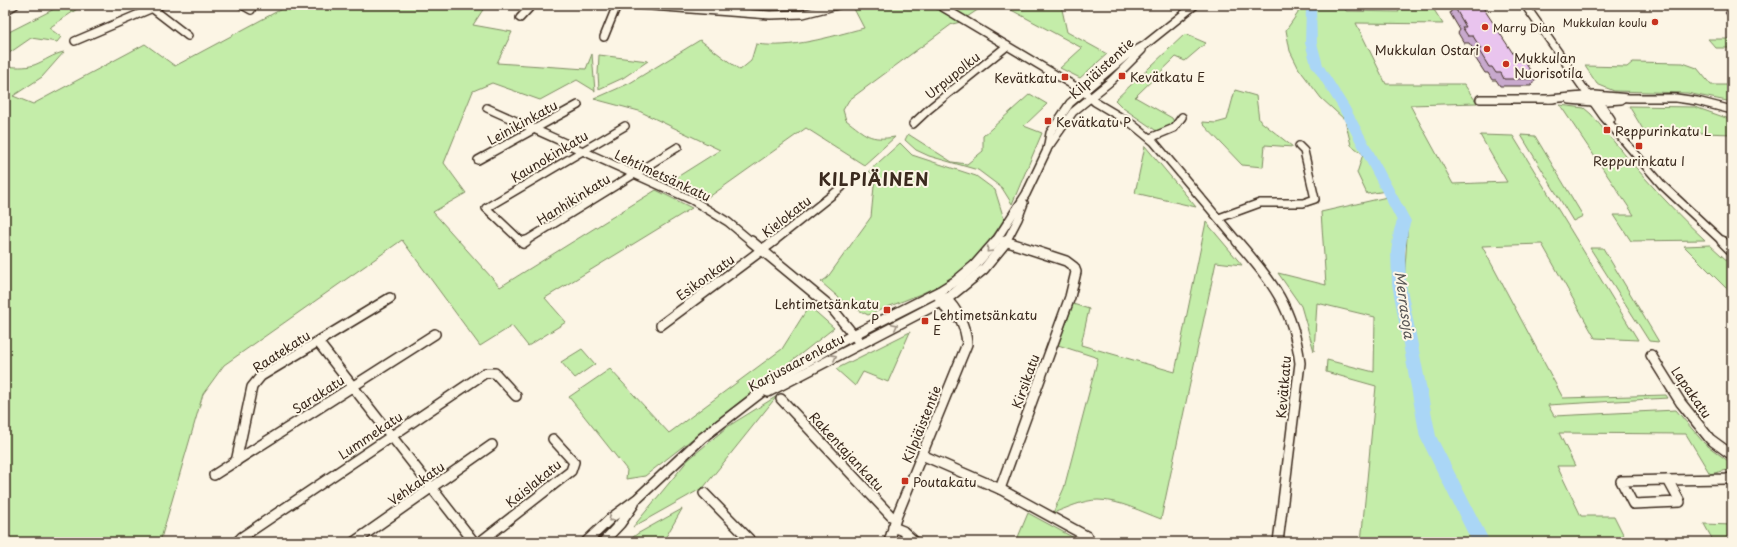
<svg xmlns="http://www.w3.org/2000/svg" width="1737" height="547" viewBox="0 0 1737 547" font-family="'Playpen Sans',sans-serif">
<rect width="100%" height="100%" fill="#fcf5e5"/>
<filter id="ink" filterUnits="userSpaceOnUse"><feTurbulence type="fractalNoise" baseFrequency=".025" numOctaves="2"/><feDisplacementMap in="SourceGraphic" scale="8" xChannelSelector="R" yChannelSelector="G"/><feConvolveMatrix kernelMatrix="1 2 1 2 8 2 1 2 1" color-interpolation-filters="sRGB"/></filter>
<g filter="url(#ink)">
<g fill="#c4eda9" stroke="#808c64">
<path d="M62 5H83L49 28 61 37 57 42 31 38 5 56V34Z"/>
<path d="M289 5H486L473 25 512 32 497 63 586 69 592 54 595 91 577 80 540 100 492 83 473 91 444 163 466 193 433 212 500 287 656 190 692 208 545 298 566 322 528 346 512 326 480 346 402 240 224 365 203 394 160 542H5V66C14 67 25 68 34 65 45 61 53 54 64 52L42 77 13 96 33 104 145 44 175 66Z"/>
<path d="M852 5H929L961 22 952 24 849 100 843 110 846 120C866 135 869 141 895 137L864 165 806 128 709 197 674 179 720 150 639 111 594 99 630 83 700 40 740 70 751 61 756 44C792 49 829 37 864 28Z"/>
<path d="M946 5H985L967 17Z"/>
<path d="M1002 5H1061L1067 32 1107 54 1080 78 1060 68 1082 48Z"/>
<path d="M1298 5H1343L1346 11 1399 12 1396 5H1431L1443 24 1356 23 1386 84H1464L1477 103 1410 105 1453 184 1507 182 1480 135 1513 136 1638 340 1595 338 1542 244 1482 246 1563 398 1666 395 1668 398 1548 405 1554 416 1676 410 1704 443 1732 464V469L1710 474 1686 434 1559 433 1575 466H1557L1581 516H1614L1627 542H1488L1434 437 1404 284 1408 221 1393 190 1367 194 1357 173 1363 154 1351 145 1345 120 1321 98 1299 69 1290 51 1286 30 1298 13Z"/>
<path d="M1185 34 1206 43 1185 61 1176 57 1135 97 1172 118 1175 124 1158 132 1123 108 1115 100Z"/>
<path d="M1708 39H1730L1732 41V48H1716Z"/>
<path d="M599 55 648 61 623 78 599 89 598 74Z"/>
<path d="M1633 62 1683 63 1697 68 1711 85H1732V102L1687 93 1614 91 1597 84 1585 66 1627 67Z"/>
<path d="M1235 90 1256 96 1259 120 1293 147 1265 145 1263 167 1242 165 1203 124V122L1216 123 1227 120Z"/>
<path d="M1030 94 1047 104 1024 126 1042 133 1012 204 1002 188 978 170 929 156 916 150 905 140 908 134 952 162 967 164 983 151V136Z"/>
<path d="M1560 105 1584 108 1591 114C1627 158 1663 201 1705 240L1631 241 1614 215H1634Z"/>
<path d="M1629 106 1695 107 1732 120V134L1644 131Z"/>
<path d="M1521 135 1535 136 1583 216 1573 221Z"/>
<path d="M900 143 912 155 976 176 995 190 1004 219C990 243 964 273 938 286 916 297 891 305 868 315L845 303 821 282 827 278 871 217 875 176 869 171Z"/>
<path d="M1145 146 1196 207 1135 193Z"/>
<path d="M1387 197 1399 221 1394 268V284L1424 438 1475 542H1361L1376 386 1326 372 1327 360 1374 372 1375 317 1317 303 1314 351 1301 306 1278 273 1326 285 1321 212Z"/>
<path d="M1206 222 1242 265 1216 262 1161 519C1142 512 1119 500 1098 500 1083 500 1067 508 1053 513L1064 488 1098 358 1058 345 1073 304 1089 309 1081 345 1175 372Z"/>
<path d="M1710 245 1732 265V294L1684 246Z"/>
<path d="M1590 248H1603L1659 342 1649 341Z"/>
<path d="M809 306 834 328 645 476 626 479 627 470 569 397 610 369 669 433 782 349Z"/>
<path d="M910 332 888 382 863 372 855 386 836 369Z"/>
<path d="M582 349 595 364 575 378 561 362Z"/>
<path d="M777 396 704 487 633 527 688 460 727 427Z"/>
<path d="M682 509 663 542H627L637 534Z"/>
<path d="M1028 513 1074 538 1073 542H1016Z"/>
<path d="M1704 524 1732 525V542H1714Z"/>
</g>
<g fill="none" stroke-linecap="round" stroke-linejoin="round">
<path fill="#aad6f6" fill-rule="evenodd" d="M1306 5H1316L1317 43 1323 65 1349 106 1411 221 1408 230 1405 252 1406 284 1436 436 1490 542H1472L1420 437 1392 284 1391 252 1394 230 1397 221 1337 106 1311 65 1305 43Z"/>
<g stroke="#3b2a1e" stroke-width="10">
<g id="minor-far1">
<path d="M242 5 251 10"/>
<path d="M638 5 770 15 803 14 838 5"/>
<path d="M939 5 1086 93"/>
<path d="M1525 5 1603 116 1662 185 1723 242"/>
<path d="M153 9 188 36"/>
<path d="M5 11 15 5"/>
<path d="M520 18 532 5"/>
<path d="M604 37 617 5"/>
<path d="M75 41 160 5"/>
<path d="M1083 91 1095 102 1132 124 1154 142 1238 242"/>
<path d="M1596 97 1611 119"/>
<path d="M1480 99H1553"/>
<path d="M1549 99 1595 95 1629 98H1676L1697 101 1732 110"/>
<path d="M1570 100 1593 102 1621 100"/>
<path d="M487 108 692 200 728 222 752 242"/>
<path d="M913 124 929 109 1007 46"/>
<path d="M1150 138 1174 128 1182 117"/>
<path d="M1047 149 1073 112 1111 81 1142 50"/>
<path d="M478 160 578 105"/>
<path d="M1219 218 1260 203H1303L1315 199 1304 151 1299 146"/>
<path d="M1002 240 1007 242"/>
<path d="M522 242 486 208 625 126"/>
<path d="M524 242 678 147"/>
<path d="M773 242 842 187"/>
<path d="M995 242 1026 194 1047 150 1050 133 1070 103 1126 56 1145 45 1195 5"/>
<path d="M1006 242 1018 219 1024 203"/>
</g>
</g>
<g stroke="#3b2a1e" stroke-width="12">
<g id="minor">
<path d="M521 241 523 243 526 241"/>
<path d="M751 241 831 307 860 343"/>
<path d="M1237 241C1273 283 1293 307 1300 363L1278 542"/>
<path d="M1722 241 1732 251"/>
<path d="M939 297 947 310 957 317"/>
<path d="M661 325 774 241"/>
<path d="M318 342 474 542"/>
<path d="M1651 355 1681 403 1710 439 1732 455"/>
<path d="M768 392 947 299 984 269 1007 241"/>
<path d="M781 399 891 516 896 518"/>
<path d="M922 455 1000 489 1088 537"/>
<path d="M236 462 252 387 261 376 390 298"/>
<path d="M214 475 435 334"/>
<path d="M1668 480 1680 502 1633 504 1621 481Z"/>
<path d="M1668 480 1727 479 1732 477"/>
<path d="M1000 489 1070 297 1076 272 1074 267 1066 261 1005 241"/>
<path d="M704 493 752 542"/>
<path d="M893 527 903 531 915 542"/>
<path d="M237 542 242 537 485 373H495L516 396"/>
<path d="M354 542 492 445"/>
<path d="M480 542 571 471 574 462 553 439"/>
<path d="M586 542 611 518 638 498 702 438 785 374 853 335 940 291 956 281 975 265 996 241"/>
<path d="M603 542 620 524 634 504"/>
<path d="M889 542 896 518 967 344C966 327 957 308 944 297"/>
</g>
</g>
<use href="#minor-far1" stroke="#fcf5e5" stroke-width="7"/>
<use href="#minor" stroke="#fcf5e5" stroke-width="9"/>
</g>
<g fill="#c8a9cd" stroke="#3b2a1e">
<path d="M1731 5H1732V21L1725 13Z"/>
<path d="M1454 6 1518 61 1536 79 1531 86H1500L1496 80H1492L1488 73H1485L1474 56 1476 53 1469 43H1464L1458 33 1460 30 1450 13Z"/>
</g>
<path fill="#e9c4ee" stroke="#3b2a1e" d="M1454 6H1482L1518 61H1524L1536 79H1504L1501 73H1496L1492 67H1489L1478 49H1481L1473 36H1468L1462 27H1466Z"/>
<defs><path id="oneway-chevron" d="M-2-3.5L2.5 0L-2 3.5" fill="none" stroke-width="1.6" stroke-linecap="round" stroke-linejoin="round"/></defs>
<g stroke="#9c9082">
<use href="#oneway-chevron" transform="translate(989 250) rotate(133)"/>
<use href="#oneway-chevron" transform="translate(895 326) rotate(-27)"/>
<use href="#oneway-chevron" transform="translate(834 357) rotate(-28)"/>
<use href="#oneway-chevron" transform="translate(611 519) rotate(140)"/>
</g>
</g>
<g fill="#c8321e" stroke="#fcf5e5" stroke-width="1.5">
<circle cx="1655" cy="22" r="4"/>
<circle cx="1485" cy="27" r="4"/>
<circle cx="1487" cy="49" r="4"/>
<circle cx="1506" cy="64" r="4"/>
<rect x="1118" y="72" width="8" height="8" rx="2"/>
<rect x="1061" y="73" width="8" height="8" rx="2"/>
<rect x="1044" y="117" width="8" height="8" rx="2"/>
<rect x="1603" y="126" width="8" height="8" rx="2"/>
<rect x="1635" y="142" width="8" height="8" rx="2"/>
<rect x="883" y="306" width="8" height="8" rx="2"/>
<rect x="921" y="317" width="8" height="8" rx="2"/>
<rect x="901" y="477" width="8" height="8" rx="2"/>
</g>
<g text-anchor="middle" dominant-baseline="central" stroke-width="4" stroke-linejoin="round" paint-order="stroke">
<g font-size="11" fill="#3b2a1e" stroke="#fcf5e5" text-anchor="end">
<text x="1647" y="22">Mukkulan koulu</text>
<text x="1493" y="27" text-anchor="start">Marry Dian</text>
</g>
<g font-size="13" fill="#3b2a1e" stroke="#fcf5e5" text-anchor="start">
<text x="1479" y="49" text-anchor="end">Mukkulan Ostari</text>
<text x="1514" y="57">Mukkulan<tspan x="1514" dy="15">Nuorisotila</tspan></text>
<text x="1130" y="76">Kevätkatu E</text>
<text x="1057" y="77" text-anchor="end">Kevätkatu</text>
<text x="1056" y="121">Kevätkatu P</text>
<text x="1615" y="130">Reppurinkatu L</text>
<text x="1639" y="160" text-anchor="middle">Reppurinkatu I</text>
<text x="879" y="303" text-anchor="end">Lehtimetsänkatu<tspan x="879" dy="15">P</tspan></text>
<text x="933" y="314">Lehtimetsänkatu<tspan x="933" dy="15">E</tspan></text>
<text x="913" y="481">Poutakatu</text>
</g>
<g font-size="13" fill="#3b2a1e" stroke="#fcf5e5">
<text transform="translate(1101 68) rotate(-43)">Kilpiäistentie</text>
<text transform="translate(952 75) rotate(-39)">Urpupolku</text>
<text transform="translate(522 122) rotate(-29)">Leinikinkatu</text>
<text transform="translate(549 156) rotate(-31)">Kaunokinkatu</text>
<text transform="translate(663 175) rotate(25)">Lehtimetsänkatu</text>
<text transform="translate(573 199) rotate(-32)">Hanhikinkatu</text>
<text transform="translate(786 216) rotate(-38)">Kielokatu</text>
<text transform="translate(705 277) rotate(-36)">Esikonkatu</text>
<text transform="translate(281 351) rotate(-33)">Raatekatu</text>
<text transform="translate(796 362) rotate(-28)">Karjusaarenkatu</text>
<text transform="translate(1025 381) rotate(-70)">Kirsikatu</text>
<text transform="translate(1283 387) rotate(-85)">Kevätkatu</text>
<text transform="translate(1692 392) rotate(55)">Lapakatu</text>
<text transform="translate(318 394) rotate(-33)">Sarakatu</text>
<text transform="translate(921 424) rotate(-68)">Kilpiäistentie</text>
<text transform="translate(370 435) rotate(-34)">Lummekatu</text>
<text transform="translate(847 451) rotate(47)">Rakentajankatu</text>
<text transform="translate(416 483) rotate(-35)">Vehkakatu</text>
<text transform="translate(533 483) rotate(-39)">Kaislakatu</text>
</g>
<g font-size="14" font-style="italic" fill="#575554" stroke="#fcf5e5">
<text transform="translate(1405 305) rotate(82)">Merrasoja</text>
</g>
<g font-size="17" font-weight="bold" letter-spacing="1" fill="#3b2a1e" stroke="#fcf5e5">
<text x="874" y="179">KILPIÄINEN</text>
</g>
</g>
<rect width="1737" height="547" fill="none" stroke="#fcf5e5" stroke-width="20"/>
<rect x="10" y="10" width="1717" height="527" fill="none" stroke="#3b2a1e" stroke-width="1.5" filter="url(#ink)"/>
</svg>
